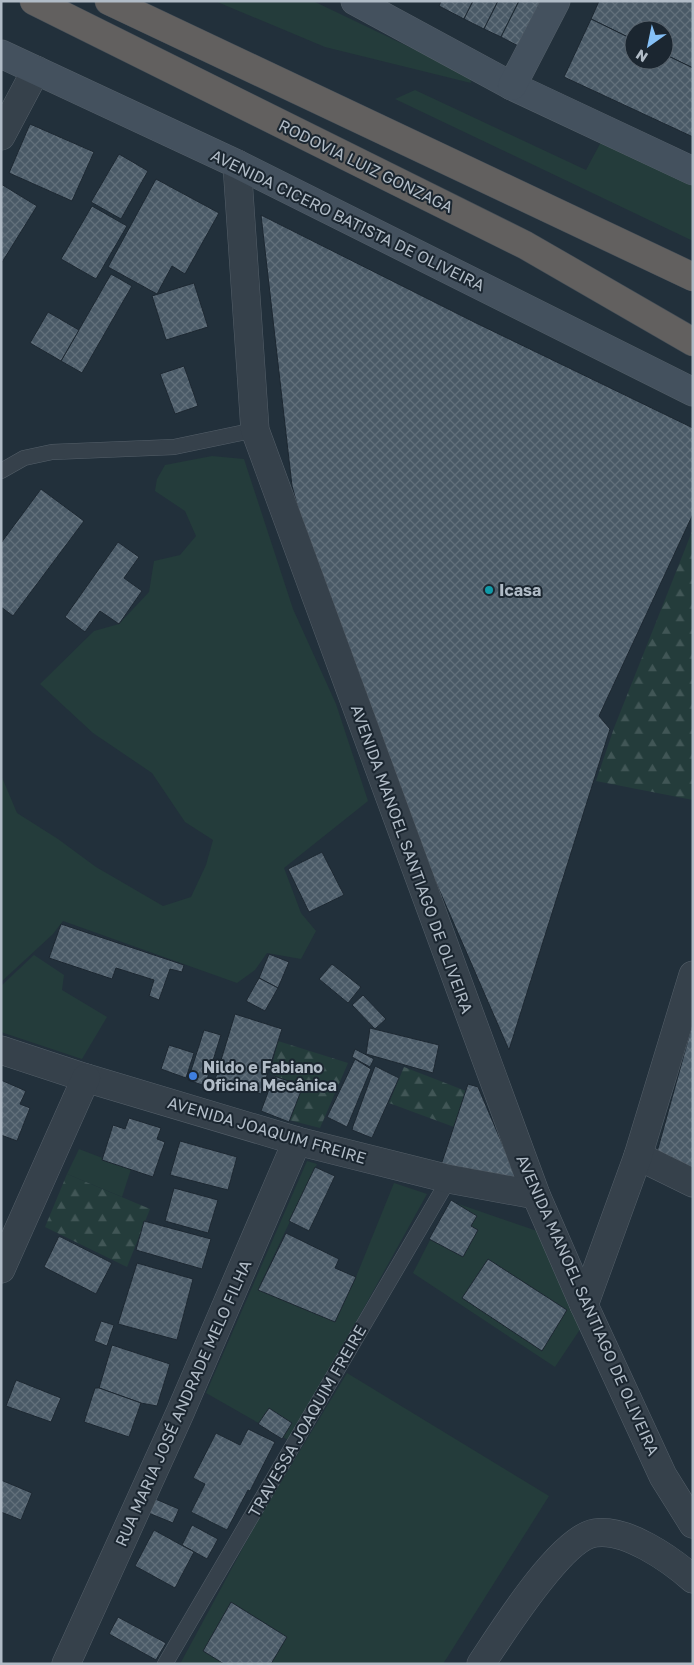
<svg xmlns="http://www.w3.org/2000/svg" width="694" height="1665" viewBox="0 0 694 1665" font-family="'Golos Text',sans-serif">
<defs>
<pattern id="forest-firs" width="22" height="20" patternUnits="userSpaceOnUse" patternTransform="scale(1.25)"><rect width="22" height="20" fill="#243c3b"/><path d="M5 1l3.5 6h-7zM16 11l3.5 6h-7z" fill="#415656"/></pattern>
<pattern id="building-cross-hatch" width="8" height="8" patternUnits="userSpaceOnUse" patternTransform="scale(1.25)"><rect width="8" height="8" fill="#4a5a67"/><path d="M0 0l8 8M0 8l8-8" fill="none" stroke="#62707b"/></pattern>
</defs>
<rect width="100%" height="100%" fill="#22303b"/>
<g fill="#243c3b">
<path d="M215 1H313L449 66 470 74 471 83 325 47Z"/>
<path d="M415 90 586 170 601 142 693 182V241L395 99Z"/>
<path d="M212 456 244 459 293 609 336 704 368 801 284 868 301 913 316 931 301 959 267 953 255 970 237 983 63 921 53 934 1 982V775L17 813 58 839 96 867 163 906 191 897 206 865 213 840 185 822 152 773 93 733 40 684 94 631 119 624 149 592 154 561 180 555 196 536 185 511 155 491 157 479 165 465Z"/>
<path d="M34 955 64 975 62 990 107 1017 82 1059 1 1032V986Z"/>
<path d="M79 1149 131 1169 122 1197 67 1174Z"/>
<path d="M307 1161 317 1164 259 1287 335 1322 356 1277 394 1183 427 1194 290 1441 206 1393Z"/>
<path d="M450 1201 540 1232 583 1325 555 1367 413 1273Z"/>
<path d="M347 1373 549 1496 443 1664H180L258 1520Z"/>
</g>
<g fill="url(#forest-firs)">
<path d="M693 529V800L596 781 614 728Z"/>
<path d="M278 1041 348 1063 320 1128 289 1120 302 1086 270 1074Z"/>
<path d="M404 1067 466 1091 454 1127 389 1103Z"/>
<path d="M67 1174 150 1209 127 1267 45 1227Z"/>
</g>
<g fill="url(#building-cross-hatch)" stroke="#1d2832">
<path d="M441 1H473L464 19 439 6Z"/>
<path d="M473 1H498L484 29 464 19Z"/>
<path d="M498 1H519L501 37 484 29Z"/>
<path d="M519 1H547L524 49 501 37Z"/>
<path d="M599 1H693V68L664 54V30H634V40L591 19Z"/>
<path d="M591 19 634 40V60H664V54L693 68V137L564 77Z"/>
<path d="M30 124 94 152 72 201 9 173Z"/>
<path d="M119 154 148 171 121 219 91 202Z"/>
<path d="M156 179 219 213 185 274 172 266 157 294 108 267Z"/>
<path d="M1 184 37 206 1 264Z"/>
<path d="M92 206 127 226 96 279 61 259Z"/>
<path d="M261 215 474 322 693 428V514L599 716 610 729 509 1050 342 667 292 486Z"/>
<path d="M111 274 132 286 82 373 61 361Z"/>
<path d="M194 283 208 327 166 340 152 296Z"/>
<path d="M48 312 79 330 61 361 30 343Z"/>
<path d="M184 366 198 406 175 414 160 374Z"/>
<path d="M41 489 84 521 13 616 1 607V543Z"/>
<path d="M118 542 139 557 124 578 142 591 119 624 100 611 85 632 65 617Z"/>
<path d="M322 852 344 895 309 912 288 869Z"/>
<path d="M61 924 184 965 182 972 170 969 159 1000 149 996 154 980 116 968 112 979 49 958Z"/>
<path d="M269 954 289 962 278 988 259 978Z"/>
<path d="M332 964 361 987 348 1003 319 979Z"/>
<path d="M259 978 278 988 265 1011 246 1001Z"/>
<path d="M363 995 386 1019 375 1029 352 1005Z"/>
<path d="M235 1014 282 1029 261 1094 215 1080Z"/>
<path d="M693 1022V1168L657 1152Z"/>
<path d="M370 1028 439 1045 433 1073 366 1054Z"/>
<path d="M204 1030 221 1035 205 1086 188 1080Z"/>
<path d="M169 1045 194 1053 186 1078 161 1069Z"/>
<path d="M355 1049 374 1059 370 1067 352 1057Z"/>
<path d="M355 1059 371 1069 347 1127 327 1117Z"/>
<path d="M375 1066 399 1078 372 1138 352 1130 353 1126Z"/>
<path d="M274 1076 303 1086 289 1122 261 1111Z"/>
<path d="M1 1080 26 1091 20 1104 30 1108 17 1141 1 1135Z"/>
<path d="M468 1084 478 1087 516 1176 512 1183 441 1165Z"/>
<path d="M129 1118 161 1128 157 1139 165 1142 153 1177 102 1160 113 1125 125 1129Z"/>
<path d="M180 1141 237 1157 228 1190 170 1175Z"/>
<path d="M315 1167 335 1176 309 1231 289 1221Z"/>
<path d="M174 1188 218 1200 208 1233 165 1221Z"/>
<path d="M451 1200 477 1216 471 1226 478 1230 463 1257 429 1239Z"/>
<path d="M144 1221 211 1239 202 1269 136 1250Z"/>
<path d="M286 1233 339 1259 335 1268 356 1277 335 1322 258 1290Z"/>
<path d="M59 1236 112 1263 96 1294 44 1267Z"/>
<path d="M488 1259 567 1310 542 1351 462 1298Z"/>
<path d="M137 1263 193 1279 177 1340 118 1324Z"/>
<path d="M101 1321 114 1325 107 1346 94 1341Z"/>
<path d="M112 1345 170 1364 157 1406 141 1403 99 1388Z"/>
<path d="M16 1380 61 1398 51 1422 6 1406Z"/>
<path d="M95 1388H99L141 1403 129 1437 84 1422Z"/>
<path d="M269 1408 292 1423 282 1439 258 1424Z"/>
<path d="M248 1429 275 1442 250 1491 248 1490 227 1530 191 1512 205 1484 193 1478 216 1433 240 1445Z"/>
<path d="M1 1480 32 1493 21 1520 1 1512Z"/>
<path d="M153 1498 179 1509 173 1523 146 1512Z"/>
<path d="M192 1525 218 1539 207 1559 182 1545Z"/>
<path d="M154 1530 194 1552 175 1588 135 1566Z"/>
<path d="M231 1602 287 1637 271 1664H224L203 1651Z"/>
<path d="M118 1617 166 1643 156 1660 109 1634Z"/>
</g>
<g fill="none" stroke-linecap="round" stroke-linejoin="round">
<g stroke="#545f69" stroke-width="16">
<g id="service">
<path d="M1 471 24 458 52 452 174 447 255 430"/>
<path d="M165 1664 449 1179"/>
</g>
</g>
<g stroke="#545f69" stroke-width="29">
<g id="minor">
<path d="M1 136 36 70"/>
<path d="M237 164 255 430 536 1195 584 1305"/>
<path d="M1 1050 86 1078 297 1141 449 1179 536 1195"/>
<path d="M638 1156 693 1183"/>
<path d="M1 1269 86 1078"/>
<path d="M66 1664 180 1413 297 1141"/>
<path d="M481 1664C501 1634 561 1538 595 1533 626 1528 670 1559 693 1579"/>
</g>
</g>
<g stroke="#545f69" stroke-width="29">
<path id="tertiary" d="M693 975 638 1156 584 1305 663 1476 693 1524"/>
</g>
<g stroke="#545f69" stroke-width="29">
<g id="secondary">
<path d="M355 1 512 86 693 171"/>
<path d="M1 54 237 164 693 392"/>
<path d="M512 86 556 1"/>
</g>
</g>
<g stroke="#414c56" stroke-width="29">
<g id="trunk">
<path d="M34 1 525 245 693 342"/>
<path d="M109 1 693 277"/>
</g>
</g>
<use href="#service" stroke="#36414b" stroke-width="15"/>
<use href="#minor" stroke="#36414b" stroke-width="28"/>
<use href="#tertiary" stroke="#36414b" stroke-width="28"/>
<use href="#secondary" stroke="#44515e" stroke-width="28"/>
<use href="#trunk" stroke="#62605f" stroke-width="28"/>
</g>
<circle fill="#0f9aa8" stroke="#1b2630" stroke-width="2" cx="489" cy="590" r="5"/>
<circle fill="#3f7fe0" stroke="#1b2630" stroke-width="2" cx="193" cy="1076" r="5"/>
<g text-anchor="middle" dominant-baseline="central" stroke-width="4" stroke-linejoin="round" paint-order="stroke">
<g font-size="16" fill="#b1bcc7" stroke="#1b2630">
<text transform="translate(366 166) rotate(26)">RODOVIA LUIZ GONZAGA</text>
<text transform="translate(348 220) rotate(26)">AVENIDA CICERO BATISTA DE OLIVEIRA</text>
<text transform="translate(412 859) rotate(70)">AVENIDA MANOEL SANTIAGO DE OLIVEIRA</text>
<text transform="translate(267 1130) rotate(16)">AVENIDA JOAQUIM FREIRE</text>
<text transform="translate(588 1305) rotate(66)">AVENIDA MANOEL SANTIAGO DE OLIVEIRA</text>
<text transform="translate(183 1403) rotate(-66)">RUA MARIA JOSÉ ANDRADE MELO FILHA</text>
<text transform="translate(307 1421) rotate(-60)">TRAVESSA JOAQUIM FREIRE</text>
</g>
<g font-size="16" font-weight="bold" fill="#b1bcc7" stroke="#1b2630" text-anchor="start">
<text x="499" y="590">Icasa</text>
<text x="203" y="1067">Nildo e Fabiano<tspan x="203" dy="18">Oficina Mecânica</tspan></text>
</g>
</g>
<rect width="694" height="1665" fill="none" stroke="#b1bcc7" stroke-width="5"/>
<g transform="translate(649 45) rotate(213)"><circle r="24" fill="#1b2630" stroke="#57626c"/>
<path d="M0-4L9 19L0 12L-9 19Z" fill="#85c0f7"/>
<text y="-8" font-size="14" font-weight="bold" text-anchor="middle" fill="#b1bcc7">N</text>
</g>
</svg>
